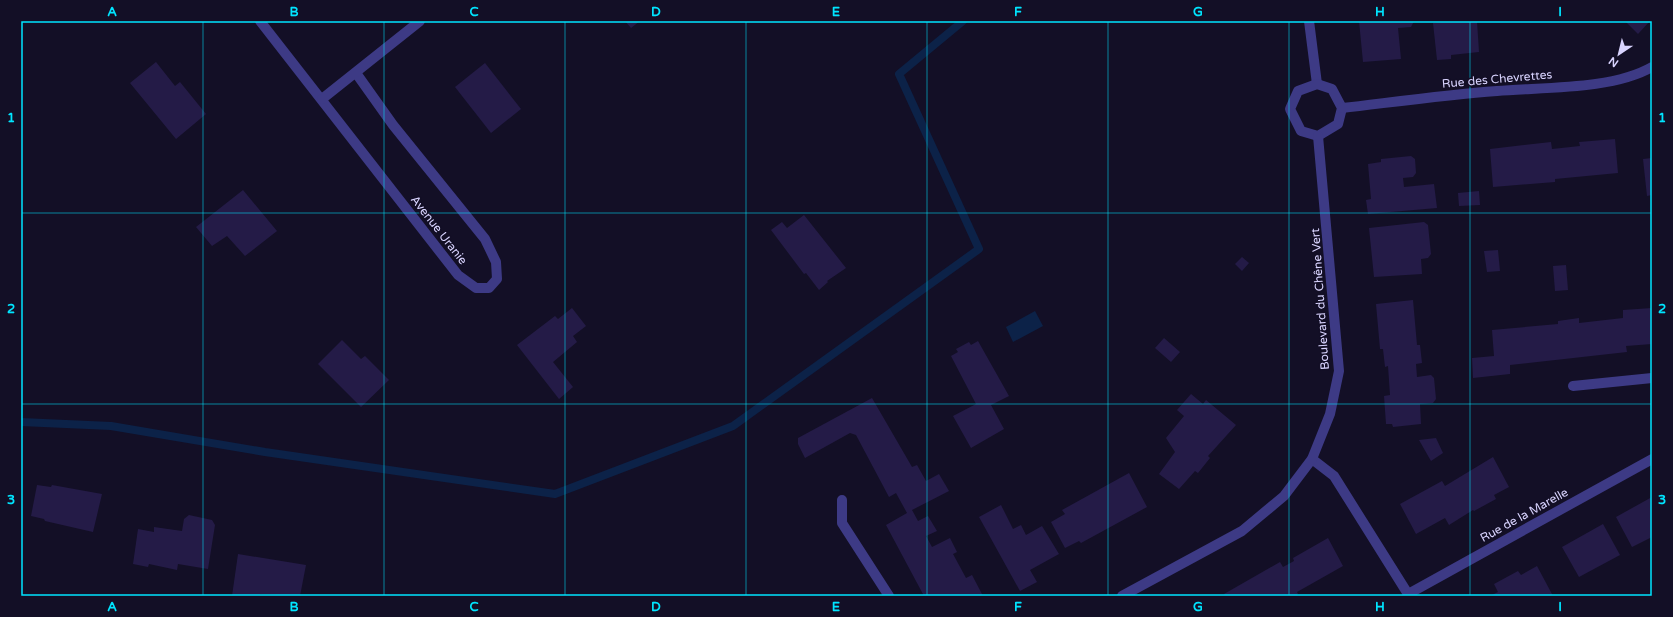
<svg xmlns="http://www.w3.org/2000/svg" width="1673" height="617" viewBox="0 0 1673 617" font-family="'Varela Round',sans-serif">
<rect width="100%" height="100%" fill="#130f26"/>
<path fill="#0c2248" d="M1035 311 1043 326 1013 342 1006 327Z"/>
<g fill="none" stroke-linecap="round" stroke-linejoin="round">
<path stroke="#0c2248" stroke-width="8" d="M21 422 111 426 265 452 555 494 733 426 979 249 899 74 963 21"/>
</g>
<g fill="#241b47">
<path d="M625 21H640L631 28Z"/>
<path d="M1359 21H1414L1411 27 1398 28 1401 59 1363 62Z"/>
<path d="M1450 21H1477L1479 52 1451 55V59L1437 60 1433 23Z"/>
<path d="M1625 21H1650L1638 34Z"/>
<path d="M156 62 175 86 180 82 206 114 176 139 130 83Z"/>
<path d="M485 63 521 109 491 133 455 87Z"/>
<path d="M1615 139 1618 173 1555 179V182L1493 187 1490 149 1551 142 1552 149 1580 146 1579 142Z"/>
<path d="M1411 156 1415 159 1416 173 1413 177 1403 178 1404 187 1434 184 1437 208 1368 214 1366 200 1371 199 1368 164 1381 162V159Z"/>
<path d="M1652 158V195L1647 196 1643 159Z"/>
<path d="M243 190 277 231 245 256 227 236 212 246 196 227Z"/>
<path d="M1479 191 1480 205 1459 206 1458 193Z"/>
<path d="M804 215 846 268 827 281 828 282 819 290 806 273 804 274 771 230 782 222 787 228Z"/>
<path d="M1424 222 1428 225 1431 254 1428 258 1421 259 1422 274 1374 277 1369 228Z"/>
<path d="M1498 250 1500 271 1487 272 1484 251Z"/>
<path d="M1242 257 1249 263 1242 271 1235 264Z"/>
<path d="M1566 265 1568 290 1555 291 1553 266Z"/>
<path d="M1413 300 1417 345H1420L1422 363 1416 364 1417 377 1431 375 1434 378 1436 399 1433 403 1420 404 1421 424 1393 427 1392 424H1386L1384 396 1390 395 1388 366 1385 367 1383 349H1380L1376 304Z"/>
<path d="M572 308 586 326 573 336 577 342 553 362 573 387 559 399 517 345 555 316 558 319Z"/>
<path d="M1652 308V344L1626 346 1627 352 1510 365V374L1473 378 1472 358 1494 356 1492 330 1558 324V321L1579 318V323L1623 318V310Z"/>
<path d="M1164 338 1180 352 1171 362 1155 348Z"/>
<path d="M342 340 361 359 365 356 389 380 361 407 318 364Z"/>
<path d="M978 341 1009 396 991 405 1004 429 971 448 953 416 976 404 951 356 958 352 956 349 969 342 971 345Z"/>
<path d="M1191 394 1203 404 1206 400 1236 425 1208 456 1210 458 1198 473 1195 471 1179 489 1159 474 1175 452 1166 438 1184 416 1177 410Z"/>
<path d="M872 398 912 467 917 465 926 481 939 474 949 491 912 510 918 521 928 516 937 531 926 536 932 547 950 538 957 552 953 554 966 578 972 575 983 596H924L886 525 907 513 896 493 889 497 856 435 850 433 805 458 798 444V438Z"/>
<path d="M1436 438 1443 453 1431 461 1419 440Z"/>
<path d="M1493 457 1509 487 1494 495 1496 499 1474 511 1473 510 1449 525 1445 518 1416 534 1400 504 1442 481 1445 486Z"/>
<path d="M1129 473 1147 507 1081 543 1079 541 1065 548 1051 522 1065 514 1062 510Z"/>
<path d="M37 485 51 487 52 485 102 494 93 532 45 521 44 519 31 516Z"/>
<path d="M1652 497V537L1632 547 1616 517Z"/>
<path d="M1001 505 1013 529 1021 525 1026 535 1042 526 1059 554 1030 570 1037 582 1020 591 979 517Z"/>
<path d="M189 515 212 520 215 525 208 569 178 564 177 570 149 564 148 567 133 564 138 529 154 532V527L182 531 184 519Z"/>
<path d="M1603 524 1620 555 1579 577 1562 547Z"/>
<path d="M1328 538 1343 566 1297 592 1298 594 1295 596H1225L1224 594 1280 562 1283 567 1294 561 1293 558Z"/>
<path d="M238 554 306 565 300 596 260 594V596H232Z"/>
<path d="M1537 566 1553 596H1490L1498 592 1494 584 1518 571 1521 575Z"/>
</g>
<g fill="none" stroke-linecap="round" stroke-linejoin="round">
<g stroke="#3d3a85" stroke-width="10">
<path d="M260 21 458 275 476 288H489L497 279 496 262 485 239 393 125 356 73"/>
<path d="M1309 21 1317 84"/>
<path d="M1317 84 1332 89 1342 108 1338 124 1318 136 1301 131 1290 109 1298 91Z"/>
<path d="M322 99 420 21"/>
<path d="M1342 108C1394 102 1445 95 1497 91 1543 87 1612 90 1652 67"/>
<path d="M1573 386 1652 378"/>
<path d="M1312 459 1334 476 1408 594 1652 459"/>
<path d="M842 500V523L889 596"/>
<path d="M1122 596 1242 531 1284 496 1312 459 1330 414 1339 371 1318 136"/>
</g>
</g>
<path fill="none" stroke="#00e5ff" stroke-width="1" stroke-opacity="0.55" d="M203 21V596M384 21V596M565 21V596M746 21V596M927 21V596M1108 21V596M1289 21V596M1470 21V596M21 213H1652M21 404H1652"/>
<g text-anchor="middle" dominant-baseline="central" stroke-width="3" stroke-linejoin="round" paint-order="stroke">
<g font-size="12" fill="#d9d4ff" stroke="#130f26">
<text transform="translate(1497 79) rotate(-5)">Rue des Chevrettes</text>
<text transform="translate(439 230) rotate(52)">Avenue Uranie</text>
<text transform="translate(1320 299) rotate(-94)">Boulevard du Chêne Vert</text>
<text transform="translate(1524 515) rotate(-29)">Rue de la Marelle</text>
</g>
</g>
<rect width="1673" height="617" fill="none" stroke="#130f26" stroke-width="44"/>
<g transform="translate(1619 54) rotate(215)" stroke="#130f26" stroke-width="3" paint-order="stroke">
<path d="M0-3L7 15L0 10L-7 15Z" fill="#d9d4ff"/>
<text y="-6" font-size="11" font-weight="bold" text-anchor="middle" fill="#d9d4ff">N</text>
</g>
<rect x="22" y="22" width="1629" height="573" fill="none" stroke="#00e5ff" stroke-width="1.5"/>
<g font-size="13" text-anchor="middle" font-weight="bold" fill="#00e5ff">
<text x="112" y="16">A</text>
<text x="294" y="16">B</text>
<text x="474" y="16">C</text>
<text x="656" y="16">D</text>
<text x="836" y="16">E</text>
<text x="1018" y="16">F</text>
<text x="1198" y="16">G</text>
<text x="1380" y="16">H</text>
<text x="1560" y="16">I</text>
<text x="11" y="122">1</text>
<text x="1662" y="122">1</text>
<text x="11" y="313">2</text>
<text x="1662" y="313">2</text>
<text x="11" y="504">3</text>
<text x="1662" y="504">3</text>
<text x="112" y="611">A</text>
<text x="294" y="611">B</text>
<text x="474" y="611">C</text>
<text x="656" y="611">D</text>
<text x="836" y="611">E</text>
<text x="1018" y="611">F</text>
<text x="1198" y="611">G</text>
<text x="1380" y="611">H</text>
<text x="1560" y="611">I</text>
</g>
</svg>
